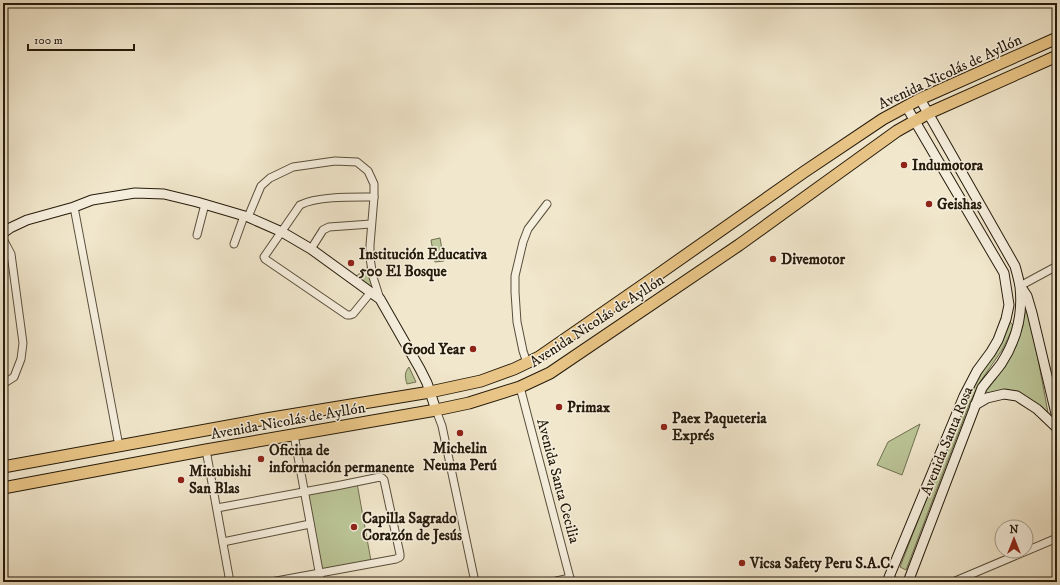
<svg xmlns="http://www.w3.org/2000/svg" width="1060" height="585" viewBox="0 0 1060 585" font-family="'IM FELL DW Pica',serif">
<rect width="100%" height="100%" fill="#f1e7cc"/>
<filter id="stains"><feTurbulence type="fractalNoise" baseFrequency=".005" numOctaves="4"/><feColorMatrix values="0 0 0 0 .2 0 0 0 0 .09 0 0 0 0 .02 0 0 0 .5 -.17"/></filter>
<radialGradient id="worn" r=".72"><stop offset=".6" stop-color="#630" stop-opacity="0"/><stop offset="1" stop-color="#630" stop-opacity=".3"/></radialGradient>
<g fill="#bbc597" stroke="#707051">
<path d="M440 238 444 261 435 262 431 240Z"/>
<path d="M368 267 374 293 355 277Z"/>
<path d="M1023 300 1030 316 1049 418 1019 394 977 403 1009 355Z"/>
<path d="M1010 322 1014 326 1002 350 980 382 969 405 906 570 900 567 969 388Z"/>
<path d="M409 367 416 382 407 384C405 377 404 373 409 367Z"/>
<path d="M920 424 902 475 877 465 888 442Z"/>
<path d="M357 483 371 561 320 570 306 492Z"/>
</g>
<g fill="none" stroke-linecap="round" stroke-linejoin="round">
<g stroke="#594e3b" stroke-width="9">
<g id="street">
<path d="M74 207 119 446"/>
<path d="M248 217 261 186 270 178 293 167 335 161 357 162 368 171 374 184V197L370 245V258L373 277 380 299"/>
<path d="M197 235 205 204"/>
<path d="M3 239 11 254 23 343 21 359 14 377 3 384"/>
<path d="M234 244 244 216"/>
<path d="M311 249 323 230 329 227 371 224"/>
<path d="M1020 286 1057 266"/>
<path d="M371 292 353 314 350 315H347L265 259 264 257 300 205C317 196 354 197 374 197"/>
<path d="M527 363 523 351 517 322 515 292V276L523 242 528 229 547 204"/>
<path d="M520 387 571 582"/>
<path d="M436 410 442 426 475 582"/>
<path d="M294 435 321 582"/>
<path d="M206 450 230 582"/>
<path d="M217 508 341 485 380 477 382 478 384 480 400 554V557L396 559 271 582"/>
<path d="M223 542 310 524"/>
<path d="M889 579 898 582"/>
<path d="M552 582 570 578"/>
<path d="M953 582 1057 538"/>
</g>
</g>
<g stroke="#261b0b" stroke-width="11">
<g id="secondary">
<path d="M3 233 10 228 27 220 74 207 92 200 135 193 164 194 197 202 248 217 282 232 311 249 380 299 420 369 427 383 436 410"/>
<path d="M1021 287 1027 296 1032 313 1057 418"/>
<path d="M975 405 987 398 1004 394 1017 396 1037 409 1057 428"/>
<path d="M887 582 964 396 977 371 991 352 998 340 1006 319 1009 305 1004 273 906 106"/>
<path d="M908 582 982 388C988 380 995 372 1001 364 1016 341 1023 314 1020 287 1019 280 1017 273 1015 266L920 99"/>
</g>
</g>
<g stroke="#261b0b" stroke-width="13">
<g id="primary">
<path d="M3 467 266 419 430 392 481 381 514 369 539 357 656 276 804 172 883 119 920 99 1057 38"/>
<path d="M3 488 206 450 436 410 469 403 520 387 550 373 739 245 829 180 897 131 929 113 1057 56"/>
</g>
</g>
<use href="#street" stroke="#f6efde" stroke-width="7"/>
<use href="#secondary" stroke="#f6efde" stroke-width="9"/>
<use href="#primary" stroke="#e8c486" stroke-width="11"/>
</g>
<g fill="#8f2418" stroke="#f6efde" stroke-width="1.5">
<circle cx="904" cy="165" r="4"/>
<circle cx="929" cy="204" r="4"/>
<circle cx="773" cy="259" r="4"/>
<circle cx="351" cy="263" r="4"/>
<circle cx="473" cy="349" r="4"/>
<circle cx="559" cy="407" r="4"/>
<circle cx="664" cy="427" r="4"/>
<circle cx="460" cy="433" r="4"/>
<circle cx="261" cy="459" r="4"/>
<circle cx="181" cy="480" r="4"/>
<circle cx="354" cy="527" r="4"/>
<circle cx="742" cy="563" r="4"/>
</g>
<g text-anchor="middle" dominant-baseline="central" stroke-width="3" stroke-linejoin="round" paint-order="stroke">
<g font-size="15" fill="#261b0b" stroke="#f6efde">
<text transform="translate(950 72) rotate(-25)">Avenida Nicolás de Ayllón</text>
<text transform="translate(597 321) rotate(-33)">Avenida Nicolás de Ayllón</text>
<text transform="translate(288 421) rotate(-10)">Avenida Nicolás de Ayllón</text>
<text transform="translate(947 441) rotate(-68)">Avenida Santa Rosa</text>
<text transform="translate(558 481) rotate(75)">Avenida Santa Cecilia</text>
</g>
<g font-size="15" font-weight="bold" fill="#261b0b" stroke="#f6efde" text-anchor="start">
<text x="912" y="165">Indumotora</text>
<text x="937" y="204">Geishas</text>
<text x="359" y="254">Institución Educativa<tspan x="359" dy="17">500 El Bosque</tspan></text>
<text x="781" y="259">Divemotor</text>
<text x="465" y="349" text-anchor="end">Good Year</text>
<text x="567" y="407">Primax</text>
<text x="672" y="418">Paex Paqueteria<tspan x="672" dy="17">Exprés</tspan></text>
<text x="460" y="448" text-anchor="middle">Michelin<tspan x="460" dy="17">Neuma Perú</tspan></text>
<text x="269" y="450">Oficina de<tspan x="269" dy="17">información permanente</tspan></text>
<text x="189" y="471">Mitsubishi<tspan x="189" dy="17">San Blas</tspan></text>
<text x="362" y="518">Capilla Sagrado<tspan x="362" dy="17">Corazón de Jesús</tspan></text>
<text x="750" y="563">Vicsa Safety Peru S.A.C.</text>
</g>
</g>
<rect width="1060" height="585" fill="none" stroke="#f1e7cc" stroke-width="16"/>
<rect x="4" y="4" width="1052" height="577" fill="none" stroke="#261b0b" stroke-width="2"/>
<rect x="8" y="8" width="1044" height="569" fill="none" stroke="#261b0b"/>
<g transform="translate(1014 539)"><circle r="19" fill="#f6efde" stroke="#a39a8a"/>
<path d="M0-3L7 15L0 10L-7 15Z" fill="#8f2418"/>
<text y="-6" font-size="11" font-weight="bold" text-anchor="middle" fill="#261b0b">N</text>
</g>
<path d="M28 44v6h106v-6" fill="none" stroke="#261b0b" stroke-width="2"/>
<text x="34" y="44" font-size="12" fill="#261b0b" stroke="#f6efde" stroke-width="3" paint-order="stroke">100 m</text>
<rect width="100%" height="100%" filter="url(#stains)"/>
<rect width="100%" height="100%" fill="url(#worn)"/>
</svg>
